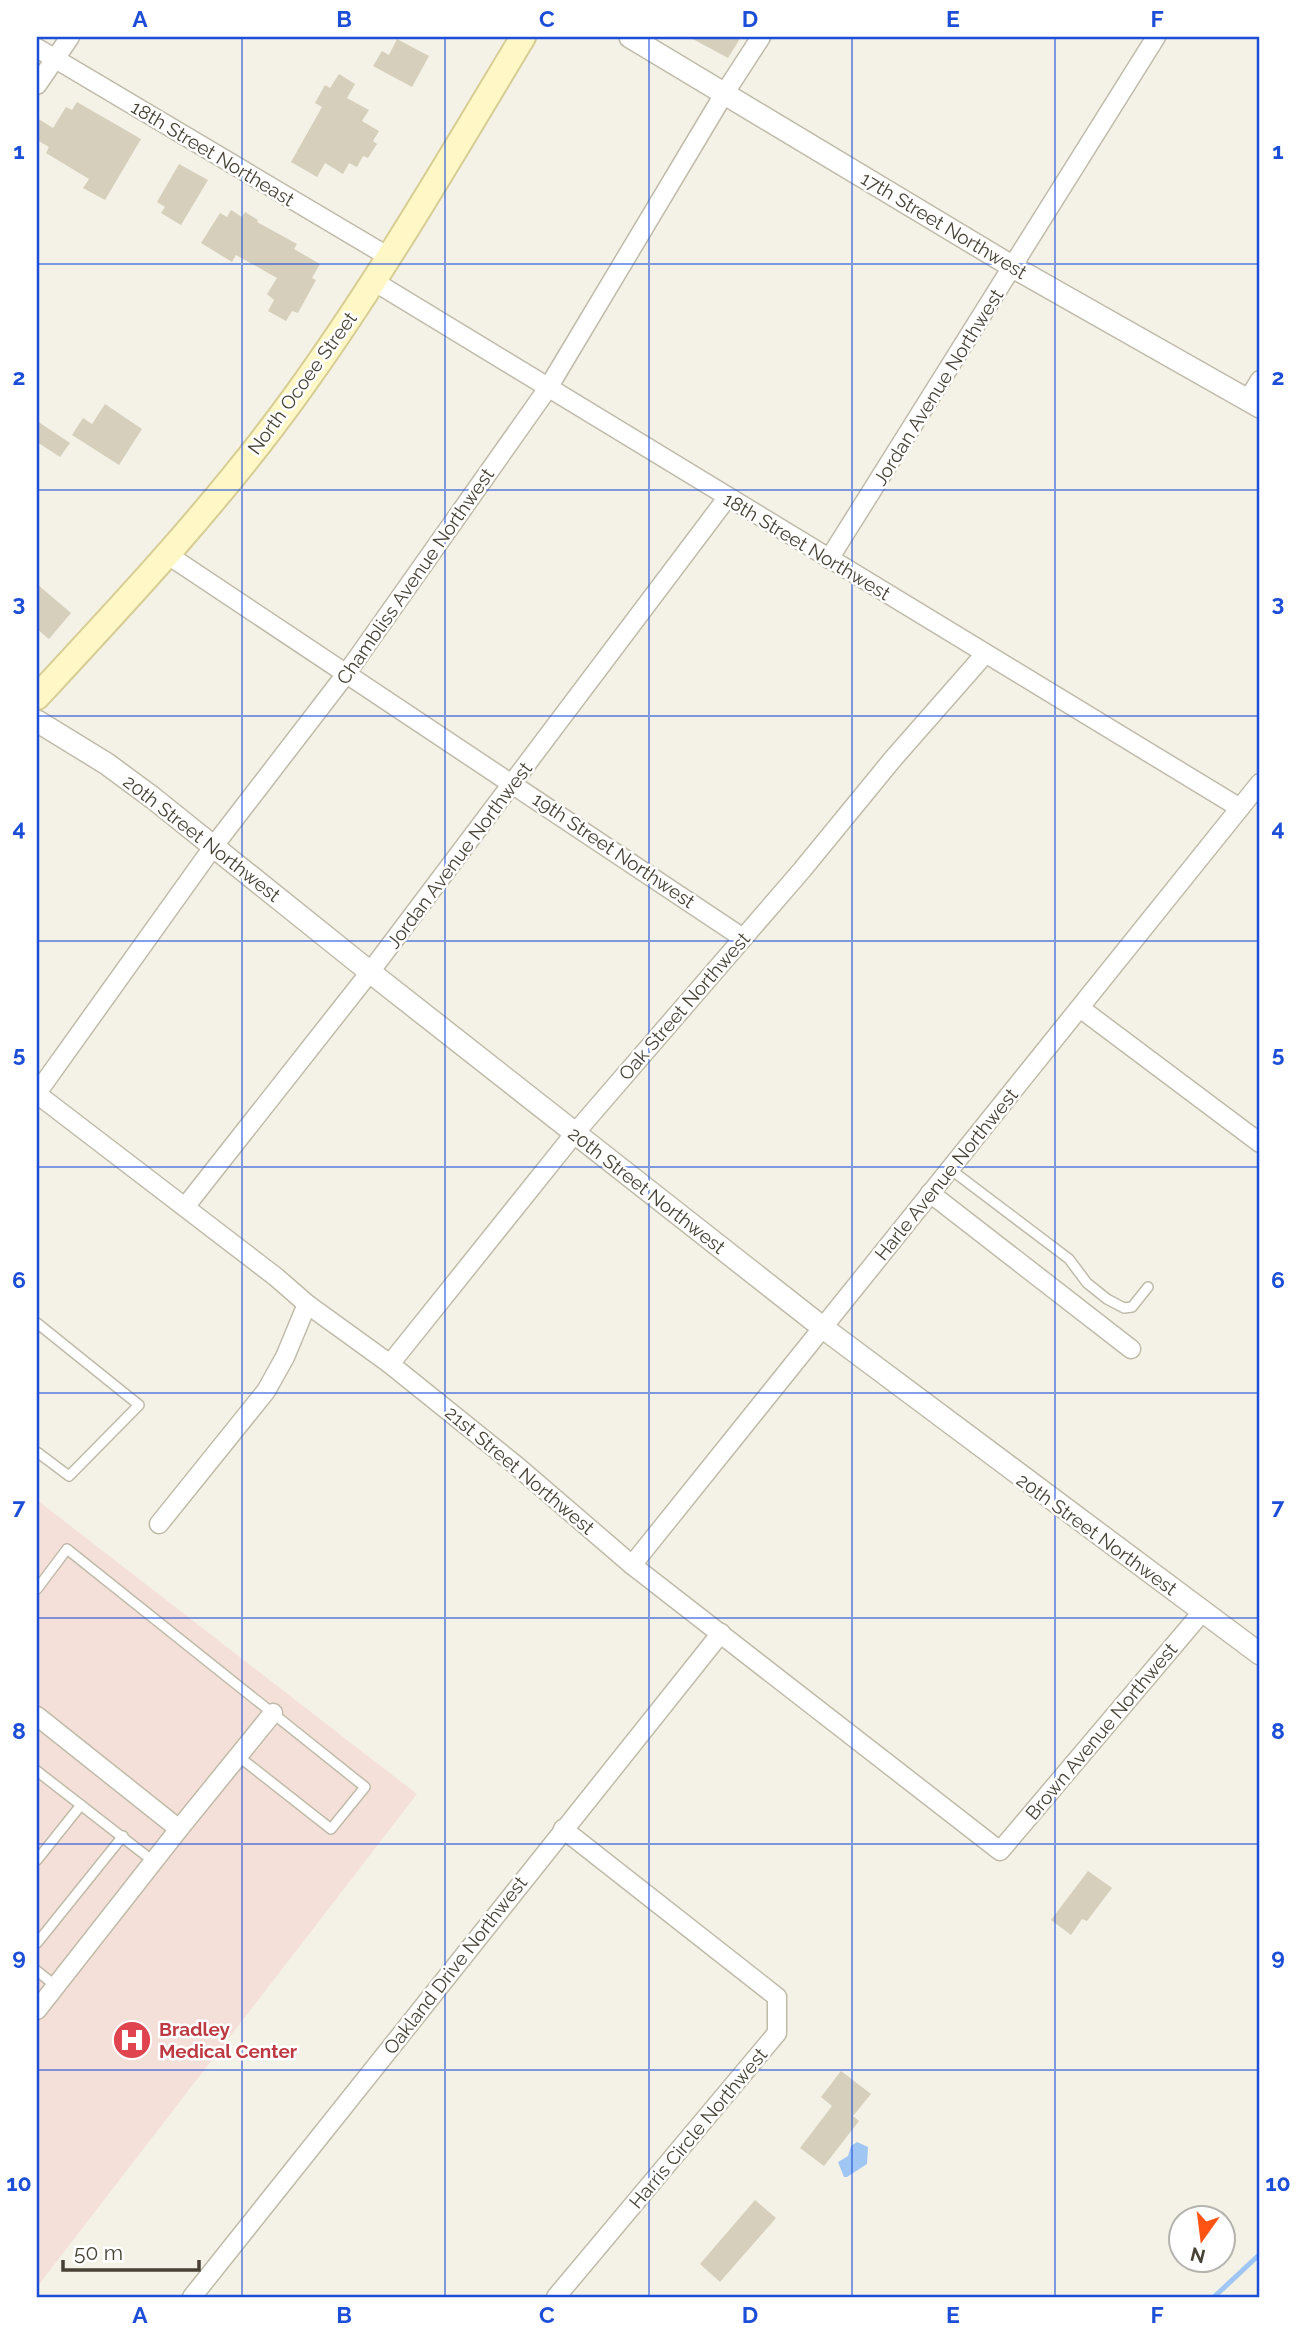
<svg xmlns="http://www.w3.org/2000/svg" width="1297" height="2334" viewBox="0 0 1297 2334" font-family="Raleway,sans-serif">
<rect width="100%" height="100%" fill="#f4f2e7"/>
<path fill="#f5e0d9" d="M37 1500 417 1794 37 2287Z"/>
<path fill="#a0c7f4" d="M857 2142 868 2147 867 2164 847 2177H844L838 2162 848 2156 851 2146Z"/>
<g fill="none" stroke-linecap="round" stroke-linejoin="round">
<path stroke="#a0c7f4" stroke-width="5" d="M1214 2297 1260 2254"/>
</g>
<g fill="#d6cfbb">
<path d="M689 37H741L728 58Z"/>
<path d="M397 39 429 56 412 87 373 66 382 51 389 55Z"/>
<path d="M339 74 355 84 347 98 369 110 362 121 379 131 373 141 377 144 368 158 363 156 357 167 349 163 343 174 325 163 317 177 291 162 322 107 315 103 325 85 330 88Z"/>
<path d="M77 102 141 139 105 200 83 188 89 179 46 153 49 147 37 140V118L53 128 66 107 72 110Z"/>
<path d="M179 164 208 180 181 225 161 213 165 207 157 202Z"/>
<path d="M231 210 242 217 245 212 258 220 257 222 297 244 294 249 320 264 312 278 316 280 298 313 292 311 286 321 268 311 274 300 267 294 277 278 236 255 232 262 201 243 220 213 227 217Z"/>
<path d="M105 404 142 429 119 465 72 435 83 418 92 424Z"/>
<path d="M37 421 70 443 60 457 37 442Z"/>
<path d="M37 584 71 613 49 639 37 629Z"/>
<path d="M1088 1871 1112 1888 1087 1921 1082 1919 1071 1935 1051 1920Z"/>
<path d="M841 2071 871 2094 853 2116 859 2121 824 2166 800 2148 832 2106 821 2097Z"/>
<path d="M755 2200 776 2218 720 2282 700 2264Z"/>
</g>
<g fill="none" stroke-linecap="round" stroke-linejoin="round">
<g stroke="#c0bba9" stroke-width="12">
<g id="service">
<path d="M950 1169 1069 1259 1087 1283 1107 1299 1124 1308 1132 1307 1148 1287"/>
<path d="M37 1323 139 1405 69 1476 37 1452"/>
<path d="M37 1589 67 1549 365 1787 331 1829 238 1756"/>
<path d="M37 1771 153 1861"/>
<path d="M37 1860 81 1805"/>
<path d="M37 1943 123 1836"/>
<path d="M37 1971 56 1986"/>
</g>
</g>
<g stroke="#c0bba9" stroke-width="21">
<g id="minor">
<path d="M37 48 389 257"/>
<path d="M37 85 70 37"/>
<path d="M375 282 1240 808"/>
<path d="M1248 400 1260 380"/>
<path d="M168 555 743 938"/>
<path d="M829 559 1156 37"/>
<path d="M1080 1008 1260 1143"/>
<path d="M37 1093 213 847 346 674 548 388 724 94 761 37"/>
<path d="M37 1094 276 1277 307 1304 390 1364 518 1467 632 1565 1000 1851 1203 1611"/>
<path d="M930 1193 1131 1349"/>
<path d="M185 1207 370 972 727 498"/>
<path d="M390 1364 575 1133 802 870 892 760 985 654"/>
<path d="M159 1524 266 1391 285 1357 307 1304"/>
<path d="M632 1565 1260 783"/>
<path d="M37 1716 179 1829"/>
<path d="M37 2010 179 1829 273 1713"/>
<path d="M192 2297 721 1633"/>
<path d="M556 2297 777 2033V1997L563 1829"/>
</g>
</g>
<g stroke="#c0bba9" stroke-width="24">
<g id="tertiary">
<path d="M630 37 1013 267 1260 407"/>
<path d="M37 721 107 764 153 798 370 972 822 1327 1260 1654"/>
</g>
</g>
<g stroke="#d7cd94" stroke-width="28">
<path id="secondary" d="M37 697C127 600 218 503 296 395 379 280 450 158 523 37"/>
</g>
<use href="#service" stroke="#fff" stroke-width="9"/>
<use href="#minor" stroke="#fff" stroke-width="18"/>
<use href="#tertiary" stroke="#fff" stroke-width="21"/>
<use href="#secondary" stroke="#fff8c6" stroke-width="24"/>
</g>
<path fill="none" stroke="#1d4ed8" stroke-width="2" stroke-opacity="0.55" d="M242 37V2297M445 37V2297M649 37V2297M852 37V2297M1055 37V2297M37 264H1260M37 490H1260M37 716H1260M37 941H1260M37 1167H1260M37 1393H1260M37 1618H1260M37 1844H1260M37 2070H1260"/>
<defs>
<g id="hospital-disc" transform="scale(2.0125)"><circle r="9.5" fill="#e0444e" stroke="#fff"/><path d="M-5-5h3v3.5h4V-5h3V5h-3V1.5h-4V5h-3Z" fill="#fff"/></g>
</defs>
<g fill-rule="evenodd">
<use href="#hospital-disc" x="132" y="2040"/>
</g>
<g text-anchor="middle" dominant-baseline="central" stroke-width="5" stroke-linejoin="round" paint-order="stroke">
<g font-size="19" fill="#474235" stroke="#fff">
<text transform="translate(213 153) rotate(31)">18th Street Northeast</text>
<text transform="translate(944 225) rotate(31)">17th Street Northwest</text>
<text transform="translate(302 383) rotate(-54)">North Ocoee Street</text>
<text transform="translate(938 387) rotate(-58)">Jordan Avenue Northwest</text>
<text transform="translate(807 546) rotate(31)">18th Street Northwest</text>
<text transform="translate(415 576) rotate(-55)">Chambliss Avenue Northwest</text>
<text transform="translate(202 838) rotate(38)">20th Street Northwest</text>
<text transform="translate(614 850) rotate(34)">19th Street Northwest</text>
<text transform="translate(459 855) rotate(-53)">Jordan Avenue Northwest</text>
<text transform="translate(684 1006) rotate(-49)">Oak Street Northwest</text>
<text transform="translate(946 1174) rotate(-51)">Harle Avenue Northwest</text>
<text transform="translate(647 1190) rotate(38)">20th Street Northwest</text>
<text transform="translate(520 1470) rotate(40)">21st Street Northwest</text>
<text transform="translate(1097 1534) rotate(36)">20th Street Northwest</text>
<text transform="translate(1101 1731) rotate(-50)">Brown Avenue Northwest</text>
<text transform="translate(455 1965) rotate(-52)">Oakland Drive Northwest</text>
<text transform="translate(698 2128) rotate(-50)">Harris Circle Northwest</text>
</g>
<g font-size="19" font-weight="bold" fill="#be3a42" stroke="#fff" text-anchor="start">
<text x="159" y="2029">Bradley<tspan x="159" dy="22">Medical Center</tspan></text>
</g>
</g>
<rect width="1297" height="2334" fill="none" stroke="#ffffff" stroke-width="77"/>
<g transform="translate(1202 2239) rotate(194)"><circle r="33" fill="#ffffff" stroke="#b5b3ae" stroke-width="2"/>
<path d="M0-5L12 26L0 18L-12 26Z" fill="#ff5313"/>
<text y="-10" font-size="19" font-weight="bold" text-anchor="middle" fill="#474235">N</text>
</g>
<path d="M63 2260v10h136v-10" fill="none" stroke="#474235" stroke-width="3.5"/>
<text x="74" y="2260" font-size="21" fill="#474235" stroke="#ffffff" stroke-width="5" paint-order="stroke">50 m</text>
<rect x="38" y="38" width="1220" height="2258" fill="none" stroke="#1d4ed8" stroke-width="2.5"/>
<g font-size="23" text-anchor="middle" font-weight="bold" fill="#1d4ed8">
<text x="140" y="27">A</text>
<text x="344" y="27">B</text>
<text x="547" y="27">C</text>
<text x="750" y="27">D</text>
<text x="953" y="27">E</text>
<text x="1157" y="27">F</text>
<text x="19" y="159">1</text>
<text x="1278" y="159">1</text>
<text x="19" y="385">2</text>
<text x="1278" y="385">2</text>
<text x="19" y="611">3</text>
<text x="1278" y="611">3</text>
<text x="19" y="836">4</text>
<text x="1278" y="836">4</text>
<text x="19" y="1062">5</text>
<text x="1278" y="1062">5</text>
<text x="19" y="1288">6</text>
<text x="1278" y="1288">6</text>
<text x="19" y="1514">7</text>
<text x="1278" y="1514">7</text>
<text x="19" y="1739">8</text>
<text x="1278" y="1739">8</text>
<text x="19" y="1965">9</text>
<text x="1278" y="1965">9</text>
<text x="19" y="2191">10</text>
<text x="1278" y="2191">10</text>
<text x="140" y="2323">A</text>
<text x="344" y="2323">B</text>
<text x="547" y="2323">C</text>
<text x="750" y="2323">D</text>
<text x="953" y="2323">E</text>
<text x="1157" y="2323">F</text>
</g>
</svg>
